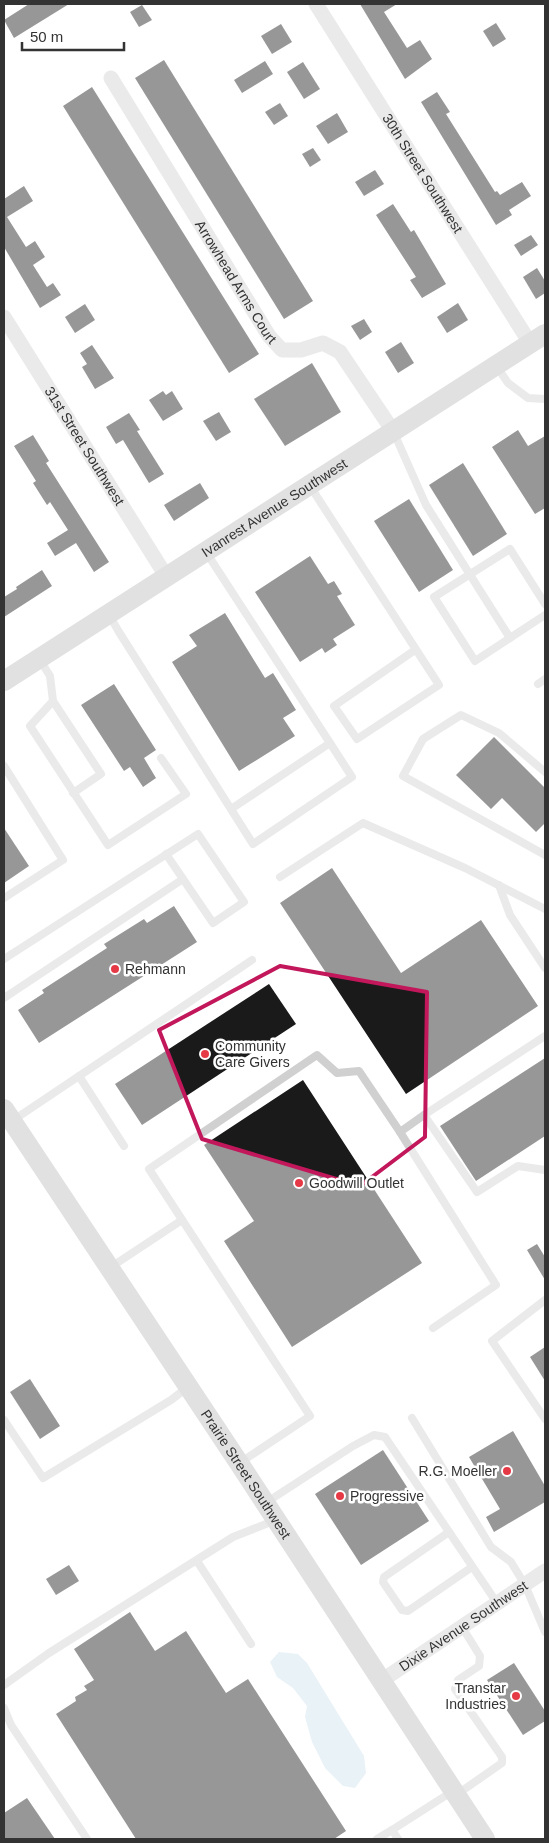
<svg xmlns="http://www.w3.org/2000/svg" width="549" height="1843" viewBox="0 0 549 1843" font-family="Arial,sans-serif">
<rect width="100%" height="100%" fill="#fff"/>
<path fill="#cfe2ee" d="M279 1652 298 1654 307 1663 364 1756 366 1773 355 1788 343 1786 325 1768 312 1742 305 1717 307 1706 293 1688 277 1677 270 1662Z"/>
<g fill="#1a1a1a">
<path d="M29 4H69L14 38 4 20Z"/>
<path d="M360 4H397L384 12 407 48 420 40 432 59 405 79Z"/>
<path d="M142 5 152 20 139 27 130 12Z"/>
<path d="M496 23 506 39 493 47 483 31Z"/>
<path d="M281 24 292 42 272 54 261 36Z"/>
<path d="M164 60 313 301 284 319 135 78Z"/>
<path d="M265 61 273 74 242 93 234 80Z"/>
<path d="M303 62 320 89 304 99 287 72Z"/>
<path d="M92 87 259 354 229 373 63 106Z"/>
<path d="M437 92 450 112 446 114 495 192 497 191 500 195 522 182 531 196 509 210 512 215 496 225 421 102Z"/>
<path d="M280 103 288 116 274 125 265 112Z"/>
<path d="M337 113 348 132 328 144 316 126Z"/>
<path d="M313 148 321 160 310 167 302 154Z"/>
<path d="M375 170 384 184 364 196 355 182Z"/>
<path d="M24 186 33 201 7 217 26 247 35 241 45 257 33 265 47 287 53 283 61 295 40 308 4 247V199Z"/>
<path d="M393 204 411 232 414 230 446 284 422 298 410 280 416 277 376 215Z"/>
<path d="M531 235 538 245 521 256 514 245Z"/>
<path d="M537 268 545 281V293L536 299 523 277Z"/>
<path d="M458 303 468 320 447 333 437 317Z"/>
<path d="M85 304 95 320 75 333 65 317Z"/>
<path d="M364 319 372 332 360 340 351 326Z"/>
<path d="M401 342 414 363 398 373 385 352Z"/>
<path d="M92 345 114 378 95 389 82 367 87 364 80 353Z"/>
<path d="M312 363 341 412 285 446 254 399Z"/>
<path d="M163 391 166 395 172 391 183 409 163 421 149 400Z"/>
<path d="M219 412 231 432 216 441 203 421Z"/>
<path d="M129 413 140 430 137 431 164 474 149 483 123 440 116 444 106 427Z"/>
<path d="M518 430 528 446 545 436V508L535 514 492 447Z"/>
<path d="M33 435 49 461 46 463 109 562 94 572 76 543 55 556 47 543 68 530 50 502 47 505 33 483 36 481 14 446Z"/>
<path d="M463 463 507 534 473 556 429 485Z"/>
<path d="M200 483 209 498 174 521 164 505Z"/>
<path d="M409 499 453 570 419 592 374 521Z"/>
<path d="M310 556 328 584 334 581 342 594 337 596 355 625 333 639 337 645 325 653 322 648 300 662 255 592Z"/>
<path d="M42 570 52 586 4 617V597L17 589 16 587Z"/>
<path d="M225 613 265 678 273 673 296 710 283 718 295 736 239 771 172 662 197 646 189 635Z"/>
<path d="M114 684 156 750 144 758 156 778 143 787 130 767 124 771 81 705Z"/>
<path d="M494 737 545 788V823L536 832 502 798 491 809 456 775Z"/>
<path d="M4 828 29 866 4 883Z"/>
<path d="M332 868 401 973 481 920 538 1006 406 1094 280 903Z"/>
<path d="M174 906 197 942 39 1043 18 1010 44 993 42 990 107 948 104 944 144 919 147 923Z"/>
<path d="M269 984 296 1024 142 1125 115 1084Z"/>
<path d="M545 1058V1136L476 1181 440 1126Z"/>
<path d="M303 1080 422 1263 292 1347 224 1241 254 1221 204 1145Z"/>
<path d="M537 1244 545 1257V1280L527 1250Z"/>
<path d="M545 1347V1381L530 1357Z"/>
<path d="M30 1379 60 1426 40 1439 10 1392Z"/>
<path d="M513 1431 545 1486V1502L494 1532 486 1517 500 1509 469 1457Z"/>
<path d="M383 1450 429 1521 361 1565 315 1494Z"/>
<path d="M69 1565 79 1581 56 1595 46 1579Z"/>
<path d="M130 1612 155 1651 186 1631 226 1693 248 1679 346 1831 334 1839H136L56 1714 76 1701 75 1697 87 1690 84 1686 94 1680 74 1649Z"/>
<path d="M514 1663 545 1711V1721L523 1735 487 1680Z"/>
<path d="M27 1798 55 1839H4V1813Z"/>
</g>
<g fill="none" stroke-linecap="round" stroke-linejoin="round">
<g stroke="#d0d0d0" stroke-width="8">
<path d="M497 367 508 383 528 398 545 399"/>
<path d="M394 433 426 505 510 638"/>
<path d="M310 486 439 685 357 739 334 706 415 650"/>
<path d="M206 552 330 743"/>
<path d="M545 604 510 549 434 597 475 661 545 615"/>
<path d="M109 615 119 632 253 844 352 777 330 743 231 809"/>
<path d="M40 660 50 676 53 701 30 726 108 845 186 794 161 758"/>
<path d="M538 684 545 679"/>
<path d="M53 701 101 774 73 793"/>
<path d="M4 766 63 860 4 898"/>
<path d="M545 772 499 733 461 715 423 739 403 776 545 855"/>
<path d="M280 877 363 823 465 868 545 909"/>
<path d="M499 885 510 915 545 968"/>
<path d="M4 959 198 834 244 902 213 923 166 854"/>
<path d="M4 998 183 879"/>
<path d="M545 1036 424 1115 477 1192 518 1166 545 1170"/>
<path d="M79 1076 124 1146"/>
<path d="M424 1115 400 1132 496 1285 433 1328"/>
<path d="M12 1121 252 960"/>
<path d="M111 1267 182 1220"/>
<path d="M545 1300 492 1341 545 1419"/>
<path d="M412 1418 491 1547 511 1562 525 1585 545 1632"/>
<path d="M4 1420 43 1478 171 1400 188 1387"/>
<path d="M241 1462 310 1416 149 1169 317 1055 337 1073 359 1071 400 1132"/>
<path d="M267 1502 353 1446 374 1435 385 1437 497 1603"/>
<path d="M449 1532 384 1577 383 1582 402 1610 408 1611 472 1567"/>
<path d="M197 1561 251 1644"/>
<path d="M4 1685 49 1653 233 1537 276 1520"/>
<path d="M4 1708 11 1725 87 1839"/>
<path d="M456 1795 502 1763V1757L455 1689 458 1680 479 1666 480 1656 462 1627"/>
<path d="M392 1830 453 1791"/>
<path d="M377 1839 392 1830 398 1839"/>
</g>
<g stroke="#d0d0d0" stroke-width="15">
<path id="s1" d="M316 4 530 343"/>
<path id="s2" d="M111 78 269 336 282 350H301L323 343 340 352 393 431"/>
<path id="s3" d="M4 317 166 576"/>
<path id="s4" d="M381 1681 545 1571"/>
</g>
<g stroke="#bdbdbd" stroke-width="20">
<path id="s5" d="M4 681 545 334"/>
<path id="s6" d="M4 1109 239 1463 485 1839"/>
</g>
</g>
<path d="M0 0H549V1843H0ZM280 966 427 992 425 1137 360 1186 202 1139 159 1030Z" fill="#fff" fill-opacity=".55" fill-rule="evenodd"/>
<path fill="none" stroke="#c2185b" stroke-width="4" stroke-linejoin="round" d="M280 966 427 992 425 1137 360 1186 202 1139 159 1030Z"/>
<g fill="#e63946" stroke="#fff" stroke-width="2">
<circle cx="115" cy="969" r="5"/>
<circle cx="205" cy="1054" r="5"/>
<circle cx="299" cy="1183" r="5"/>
<circle cx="507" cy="1471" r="5"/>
<circle cx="340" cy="1496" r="5"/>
<circle cx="516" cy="1696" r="5"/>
</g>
<g text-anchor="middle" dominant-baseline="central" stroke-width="5" stroke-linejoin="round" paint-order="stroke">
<g font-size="14" fill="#333" stroke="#fff">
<text stroke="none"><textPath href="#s1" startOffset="200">30th Street Southwest</textPath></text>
<text stroke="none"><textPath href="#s2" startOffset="239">Arrowhead Arms Court</textPath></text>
<text stroke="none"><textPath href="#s3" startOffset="152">31st Street Southwest</textPath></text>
<text stroke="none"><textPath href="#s5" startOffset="321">Ivanrest Avenue Southwest</textPath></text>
<text stroke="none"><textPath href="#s6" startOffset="438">Prairie Street Southwest</textPath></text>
<text stroke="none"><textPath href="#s4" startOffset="99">Dixie Avenue Southwest</textPath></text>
</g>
<g font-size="14" fill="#333" stroke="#fff" text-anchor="start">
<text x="125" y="969">Rehmann</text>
<text x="215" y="1046">Community<tspan x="215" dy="16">Care Givers</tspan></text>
<text x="309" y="1183">Goodwill Outlet</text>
<text x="497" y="1471" text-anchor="end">R.G. Moeller</text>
<text x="350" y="1496">Progressive</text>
<text x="506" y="1688" text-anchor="end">Transtar<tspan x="506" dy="16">Industries</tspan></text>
</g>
</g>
<rect width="549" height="1843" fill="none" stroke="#333333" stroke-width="10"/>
<path d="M22 42v8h102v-8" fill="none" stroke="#333333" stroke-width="2.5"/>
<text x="30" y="42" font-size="15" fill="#333333" stroke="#ffffff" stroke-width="4" paint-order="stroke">50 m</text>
</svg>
